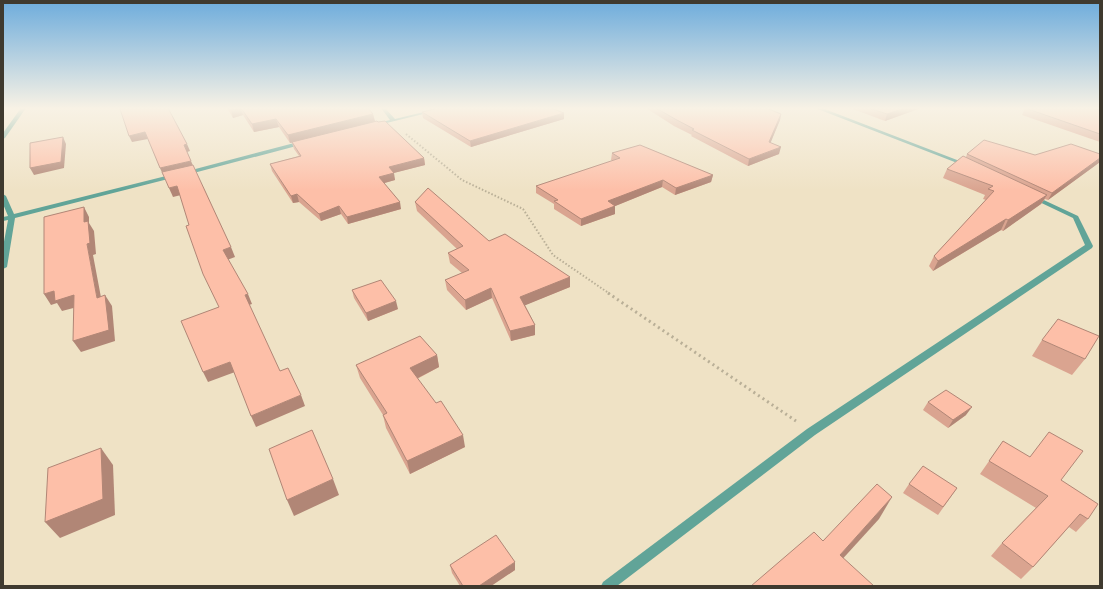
<svg xmlns="http://www.w3.org/2000/svg" width="1103" height="589" viewBox="0 0 1103 589" font-family="Raleway,sans-serif">
<rect width="100%" height="100%" fill="#efe2c5"/>
<g fill="none" stroke-linecap="round" stroke-linejoin="round">
<path stroke="#b9af97" stroke-width="2" stroke-dasharray="1.5 2" stroke-linecap="butt" d="M406 134 462 180 523 209 553 255 610 294"/>
<path stroke="#b9af97" stroke-width="3" stroke-dasharray="2 3.5" stroke-linecap="butt" d="M608 293 796 421"/>
<g fill="#61a498" fill-rule="evenodd">
<path d="M21 108H26L5 138 3 139V133Z"/>
<path d="M381 108H385L395 119 440 108H448L374 126V124L390 120Z"/>
<path d="M815 108H822L970 165 967 167 965 166Z"/>
<path d="M302 141 304 142V144L186 175 183 173 184 172Z"/>
<path d="M174 174 177 176 176 177 15 218 7 267 3 269V247L8 220 3 221V217L8 216 3 204V194L6 196 14 214Z"/>
<path d="M1033 195 1078 216 1093 246 1092 248 815 435 617 586H601L603 582 807 429 1085 245 1073 218 1031 198V196Z"/>
</g>
</g>
<g fill="#daa490">
<path d="M227 108H368L373 114 375 121 378 122 424 158 425 165 393 173 395 180 384 183 401 209 348 224 341 214 321 221 299 202 293 203 272 171 270 164 299 156 294 149 292 143H290L279 127 254 132 243 115 233 118Z"/>
<path d="M427 108H551L564 119 471 147 423 118 422 112 433 109V108L429 109Z"/>
<path d="M646 108H766L781 114 780 120 770 143 779 154 748 166 691 136 692 135 674 126Z"/>
<path d="M850 108H921L885 121Z"/>
<path d="M1025 108 1100 110V142L1022 115Z"/>
<path d="M612 153 713 175 711 182 675 195 662 187 615 206V214L581 226 554 209V204L536 193V186L613 161 611 160Z"/>
<path d="M967 154 1035 155 1100 154V162L1048 200 1045 199 1041 204 1003 231 1001 230 933 271 929 266 934 256 986 200 983 199 985 195 943 178 947 169 966 157Z"/>
<path d="M415 202 489 241 570 287 525 305 535 325V335L511 341 492 298 466 310 447 290 445 280 462 273 450 263 448 253 457 249 417 211Z"/>
<path d="M352 290 398 309 368 321 354 298Z"/>
<path d="M1042 340 1085 359 1072 375 1032 356Z"/>
<path d="M437 355 439 367 417 379 465 447 410 474 386 428 383 415 360 378 356 365Z"/>
<path d="M928 402 966 415 948 428 923 410Z"/>
<path d="M1003 441 1061 480 1088 519 1076 532 1069 527 1033 567 1021 579 991 556 1002 543 1036 508 980 474Z"/>
<path d="M909 484 957 488 938 515 903 493Z"/>
<path d="M450 565 515 570 491 586H460L452 573Z"/>
</g>
<g fill="#b18676">
<path d="M241 108 243 115 233 118 231 110Z"/>
<path d="M905 108H921L885 121 887 114Z"/>
<path d="M564 113V119L471 147 470 141Z"/>
<path d="M373 114 375 122 290 143 288 135Z"/>
<path d="M781 114 780 120 768 149 769 142Z"/>
<path d="M276 119 279 127 254 132 252 124Z"/>
<path d="M145 132 148 139 132 142 129 136Z"/>
<path d="M63 137 66 144 64 168 34 175 30 168Z"/>
<path d="M187 144 190 151 187 152 184 145Z"/>
<path d="M781 147 779 154 748 166 749 159Z"/>
<path d="M424 158 425 165 390 174 389 167Z"/>
<path d="M1100 158V162L1048 200 1052 193Z"/>
<path d="M191 161 194 168 163 175 160 168Z"/>
<path d="M394 173 395 180 381 184 379 177Z"/>
<path d="M713 175 711 182 675 195 676 188Z"/>
<path d="M663 180 662 187 608 209V201Z"/>
<path d="M177 186 181 195 173 197 169 188Z"/>
<path d="M297 194 299 202 293 203 291 196Z"/>
<path d="M1047 195 1041 204 1003 231 1008 220Z"/>
<path d="M400 202 401 209 348 224 347 217Z"/>
<path d="M339 206 341 214 321 221 319 214Z"/>
<path d="M615 206V214L581 226V219Z"/>
<path d="M84 207 89 217V223L94 231 96 254 93 255 103 308 97 298 87 244 84 222Z"/>
<path d="M1006 219 1001 230 933 271 938 261Z"/>
<path d="M231 247 235 257 227 260 223 250Z"/>
<path d="M570 277V287L521 307 520 297Z"/>
<path d="M491 288 492 298 466 310 465 300Z"/>
<path d="M54 291 74 295 81 306 62 311 57 303 51 305 44 294Z"/>
<path d="M248 294 252 304 249 305 245 295Z"/>
<path d="M105 295 112 306 115 341 81 352 73 341Z"/>
<path d="M396 301 398 309 368 321 366 313Z"/>
<path d="M535 325V335L511 341 510 331Z"/>
<path d="M437 355 439 367 412 381 410 368Z"/>
<path d="M230 362 235 372 208 382 203 372Z"/>
<path d="M301 395 305 406 256 427 251 416Z"/>
<path d="M972 407 966 415 948 428 953 420Z"/>
<path d="M463 435 465 447 410 474 407 461Z"/>
<path d="M101 448 113 465 115 515 60 538 45 522Z"/>
<path d="M333 479 339 495 294 516 287 500Z"/>
<path d="M892 497 879 519 827 576 840 555Z"/>
<path d="M515 562V570L491 586H479Z"/>
</g>
<g fill="#fdbfa8" stroke="#b18676">
<path d="M124 108H168L187 144 184 145 191 161 160 168 145 132 129 136 120 109Z"/>
<path d="M229 108H368L373 114 288 135 276 119 252 124 241 108 231 110Z"/>
<path d="M434 108H551L564 113 470 141 422 112 435 109Z"/>
<path d="M656 108H766L781 114 769 142 781 147 749 159 692 130 694 129 675 119Z"/>
<path d="M869 108H905L887 114Z"/>
<path d="M1025 108H1091L1100 110V134Z"/>
<path d="M377 121 378 122 385 121 424 158 389 167 394 173 379 177 400 202 347 217 339 206 319 214 297 194 291 196 270 164 301 156 292 142Z"/>
<path d="M63 137 61 162 30 168V143Z"/>
<path d="M984 140 1035 155 1071 144 1100 154V158L1052 193 967 154Z"/>
<path d="M640 145 713 175 676 188 663 180 608 201 615 206 581 219 554 201 558 200 536 186 620 158 612 153Z"/>
<path d="M963 156 1047 195 1008 220 1006 219 938 261 934 256 994 191 988 189 993 186 947 169Z"/>
<path d="M193 165 231 247 223 250 248 294 245 295 280 371 288 368 301 395 251 416 230 362 203 372 181 321 219 307 203 274 186 226 189 225 177 186 169 188 162 172Z"/>
<path d="M428 188 489 241 505 234 570 277 520 297 535 325 510 331 491 288 465 300 445 280 469 270 448 253 463 246 415 202Z"/>
<path d="M84 207V222L88 221 90 243 87 244 97 298 105 295 109 330 73 341 74 295 55 301 54 291 44 294V217Z"/>
<path d="M381 280 396 301 366 313 352 290Z"/>
<path d="M1058 319 1099 336 1085 359 1042 340Z"/>
<path d="M420 336 437 355 410 368 436 403 441 401 463 435 407 461 383 415 387 413 356 365Z"/>
<path d="M946 390 972 407 953 420 928 402Z"/>
<path d="M312 430 333 479 287 500 269 449Z"/>
<path d="M1049 432 1083 451 1061 480 1098 504 1088 519 1080 514 1033 567 1002 543 1048 496 989 461 1003 441 1030 457Z"/>
<path d="M101 448 103 499 45 522 48 468Z"/>
<path d="M923 466 957 488 943 507 909 484Z"/>
<path d="M877 484 892 497 840 555 874 586H751L814 532 823 541Z"/>
<path d="M496 535 515 562 479 586H463L450 565Z"/>
</g>
<linearGradient id="sky" x2="0" y2="1"><stop stop-color="#6dacdc"/><stop offset="0.57" stop-color="#f8f2e5"/><stop offset="1" stop-color="#f8f2e5" stop-opacity="0"/></linearGradient>
<rect width="1103" height="190" fill="url(#sky)"/>
<rect width="1103" height="589" fill="none" stroke="#3f3a2f" stroke-width="8"/>
</svg>
